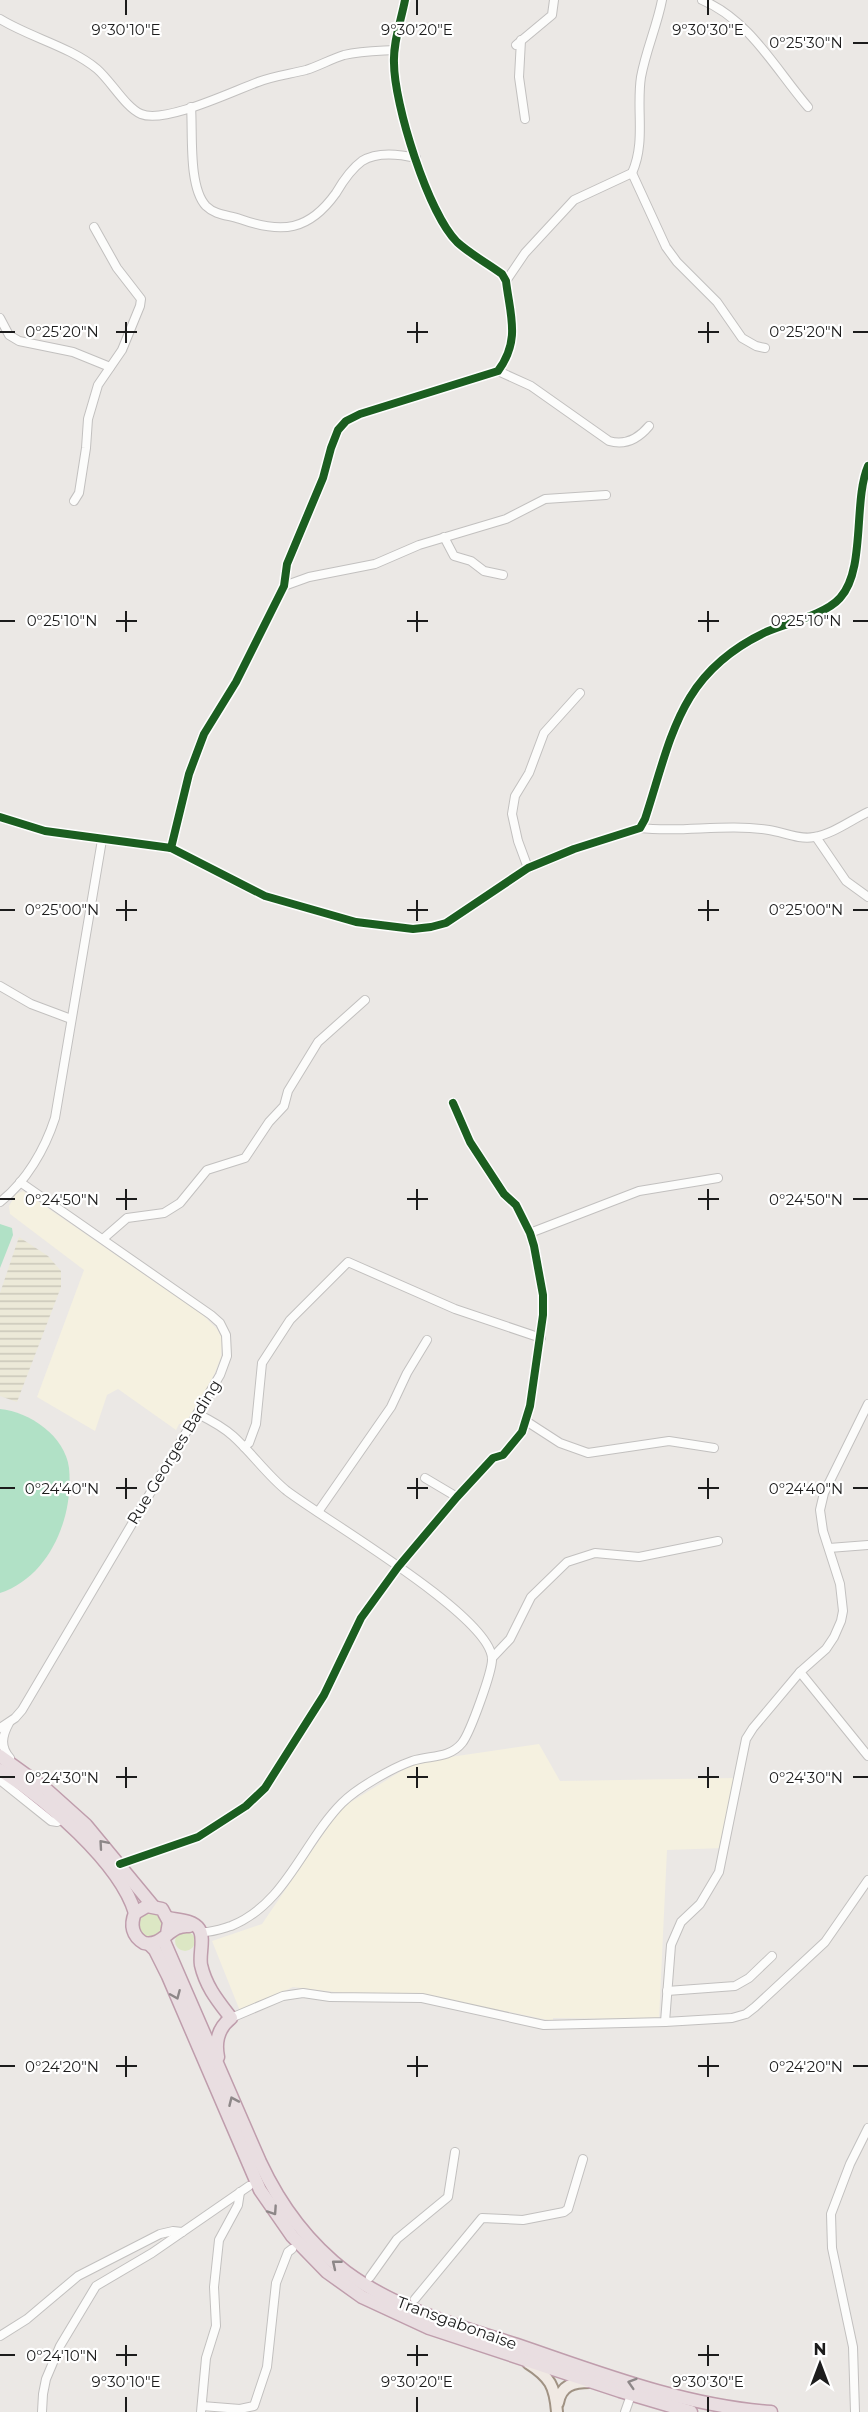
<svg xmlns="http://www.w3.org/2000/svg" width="868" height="2412" viewBox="0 0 868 2412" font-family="Montserrat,sans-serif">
<defs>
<pattern id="farmland-rules" width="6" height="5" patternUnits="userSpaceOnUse" patternTransform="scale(1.5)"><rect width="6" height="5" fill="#ece9d8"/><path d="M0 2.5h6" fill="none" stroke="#cac7b9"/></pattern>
</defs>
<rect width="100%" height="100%" fill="#ebe8e5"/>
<g fill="#f5f1e0">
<path d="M23 1191 203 1315 217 1329 222 1338 221 1357 214 1375 188 1423 179 1424 176 1430 118 1389 107 1395 95 1431 37 1397 84 1270 10 1214 9 1206 16 1194Z"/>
<path d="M539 1744 560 1781 736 1778 724 1848 667 1850 659 2019 553 2018V2021L415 1993H343L293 1987 240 2011 212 1941 262 1924 341 1808 416 1762Z"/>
</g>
<path fill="url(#farmland-rules)" d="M19 1237 48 1256 61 1271V1287L17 1402 0 1396V1293Z"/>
<g fill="#dce7c4">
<circle cx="151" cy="1925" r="12"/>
<circle cx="185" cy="1941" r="10"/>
</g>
<g fill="#b1e1c6">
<path d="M0 1224 12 1228 13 1235 0 1268Z"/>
<path d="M0 1409C30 1412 65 1436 69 1468 74 1518 49 1577 0 1593Z"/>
</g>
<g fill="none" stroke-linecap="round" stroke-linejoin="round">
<g stroke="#c2c0bf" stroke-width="10">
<g id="minor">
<path d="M702 0C750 20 776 70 808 107"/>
<path d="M0 19C31 38 69 46 97 69 111 81 126 108 141 114 165 124 233 91 258 82 273 76 290 74 306 70 319 66 331 59 344 55 361 51 377 51 394 50"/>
<path d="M521 40 519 77 525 119"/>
<path d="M516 45 552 15 554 0"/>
<path d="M191 107C193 132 188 187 206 206 215 215 228 215 240 219 282 234 309 231 336 193 343 181 351 169 362 161 378 151 399 154 416 158"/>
<path d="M632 173 666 247 677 262 717 302 742 338 756 346 765 348"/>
<path d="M506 281 525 253 574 200 632 173C646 142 636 109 641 77 646 50 657 26 662 0"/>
<path d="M0 318 9 335 19 341 73 352 110 367"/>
<path d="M498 371 531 386 609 441C626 446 639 438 649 426"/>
<path d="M74 501 79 493 86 448 88 419 98 385 122 350 140 306 141 299 117 268 94 227"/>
<path d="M444 537 454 556 471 561 484 571 503 575"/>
<path d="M284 586 309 577 375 564 419 545 506 519 545 499 606 495"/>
<path d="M0 817 45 831 171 848 265 896 356 922 413 929 431 927 446 923 528 868 574 849 640 828 645 819C672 736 679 673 766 632 787 623 825 615 840 598 866 570 853 501 868 466"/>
<path d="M640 828C683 833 725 823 769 830 783 832 799 840 814 837 833 834 851 820 868 812"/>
<path d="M816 837 846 881 868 897"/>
<path d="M171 848 189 774 204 734 236 682 284 586 287 564 323 478 331 448 338 430 346 421 360 414 498 371C521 340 510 315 506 281L502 274C487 263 470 254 457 242 428 213 394 104 394 63 393 42 401 21 405 0"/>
<path d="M528 868 518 841 512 814 515 796 529 773 544 733 580 693"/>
<path d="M0 986 31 1004 71 1019"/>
<path d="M0 1202C26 1182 45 1149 55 1118L102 840"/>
<path d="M530 1233 639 1191 718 1178"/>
<path d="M104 1238 127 1218 164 1213 180 1203 207 1170 245 1158 269 1122 284 1106 288 1091 318 1042 365 1000"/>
<path d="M868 1404 824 1493 820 1510 823 1531 840 1584 843 1611 841 1621 834 1637 826 1649 800 1672 868 1756"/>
<path d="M198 1414C210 1420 223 1427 233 1436 252 1453 267 1475 287 1491 325 1520 489 1615 492 1658 493 1670 470 1733 462 1743 449 1759 430 1755 412 1761 392 1768 357 1788 342 1803 303 1842 286 1904 231 1926 221 1929 211 1933 200 1932"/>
<path d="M526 1421 560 1443 588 1453 669 1441 714 1448"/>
<path d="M244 1447 249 1443 256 1424 262 1363 290 1320 348 1262 455 1309 541 1338"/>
<path d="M425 1478 457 1497"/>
<path d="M318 1512 391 1407 407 1373 427 1340"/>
<path d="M829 1548 868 1545"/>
<path d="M492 1658 510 1639 531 1597 567 1562 595 1553 639 1557 718 1541"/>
<path d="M9 1723C2 1736 0 1747 10 1758"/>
<path d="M0 1728 15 1718 22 1710 220 1375 227 1356 226 1335 220 1323 211 1315 20 1182"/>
<path d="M0 1780 51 1821 57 1822 62 1819"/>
<path d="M120 1864 198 1837 246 1806 265 1788 324 1695 361 1618 398 1567 457 1497 493 1458 503 1455 522 1432 530 1406 543 1315V1295L534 1246 530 1233 516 1205 504 1194 470 1142 453 1103"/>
<path d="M667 1991 735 1986 749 1978 772 1956"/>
<path d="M231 2018 283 1996 303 1993 330 1997 422 1998 544 2025 665 2022 732 2018 746 2014 755 2007 825 1942 868 1880"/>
<path d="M665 2022 671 1945 681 1922 700 1904 719 1872 746 1739 753 1728 800 1672"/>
<path d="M370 2277 397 2239 448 2197 455 2152"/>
<path d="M415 2299 482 2218 523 2220 564 2212 568 2209 583 2159"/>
<path d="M0 2336 27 2319 78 2276 160 2234 173 2231 182 2232"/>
<path d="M202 2406 240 2409 254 2406 267 2367 276 2283 288 2252 292 2249"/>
<path d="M42 2412 43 2394 46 2379 60 2346 96 2286 152 2253 249 2186"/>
<path d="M201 2412 206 2358 216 2326 214 2287 219 2240 238 2205 240 2192"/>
<path d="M625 2412 631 2395"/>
<path d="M855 2412 853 2347 832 2248 831 2214 850 2164 868 2128"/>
</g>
</g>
<g stroke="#a09283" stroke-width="14">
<g id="major">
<path d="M528 2363C550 2377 555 2386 557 2412"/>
<path d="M558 2403C561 2385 573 2382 590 2382"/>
</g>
</g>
<g stroke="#bf9dac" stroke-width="15">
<g id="highway">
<path d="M0 1756 47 1790 86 1825 153 1906"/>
<path d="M0 1770C44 1798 120 1862 135 1913"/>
<path d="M168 1918C178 1920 193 1920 199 1929 205 1938 199 1954 201 1965 206 1987 218 2001 231 2018 218 2028 215 2042 218 2057"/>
<path d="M167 1934 169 1922 162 1909 147 1906 135 1913C130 1925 132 1936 144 1943 164 1947 169 1924 189 1926"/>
<path d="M163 1939 260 2162C280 2205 308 2243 346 2272 396 2309 458 2326 517 2345 599 2373 684 2406 771 2412"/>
<path d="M149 1944 155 1950 168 1976 260 2190 292 2236 327 2272 362 2297 429 2328 620 2391 691 2412"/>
</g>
</g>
<use href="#minor" stroke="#fcfcfb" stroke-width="8"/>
<use href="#major" stroke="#f0e9e3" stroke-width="10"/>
<use href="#highway" stroke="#e9dee1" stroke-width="12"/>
<g stroke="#fff" stroke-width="11">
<g id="cycleway">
<path d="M0 817 45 831 171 848 265 896 356 922 413 929 431 927 446 923 528 868 574 849 640 828 645 819C672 736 679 673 766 632 787 623 825 615 840 598 866 570 853 501 868 466"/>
<path d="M171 848 189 774 204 734 236 682 284 586 287 564 323 478 331 448 338 430 346 421 360 414 498 371C521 340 510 315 506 281L502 274C487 263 470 254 457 242 428 213 394 104 394 63 393 42 401 21 405 0"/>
<path d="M120 1864 198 1837 246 1806 265 1788 324 1695 361 1618 398 1567 457 1497 493 1458 503 1455 522 1432 530 1406 543 1315V1295L534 1246 530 1233 516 1205 504 1194 470 1142 453 1103"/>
</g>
</g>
<use href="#cycleway" stroke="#1b5e20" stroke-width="8"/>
</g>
<defs><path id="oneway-chevron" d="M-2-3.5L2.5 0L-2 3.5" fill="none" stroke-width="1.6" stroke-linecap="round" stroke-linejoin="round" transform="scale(1.5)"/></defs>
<g stroke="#8d8788">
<use href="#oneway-chevron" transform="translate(103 1844) rotate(-131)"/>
<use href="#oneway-chevron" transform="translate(176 1995) rotate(67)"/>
<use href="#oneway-chevron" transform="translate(233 2101) rotate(-114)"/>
<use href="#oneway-chevron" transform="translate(273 2211) rotate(56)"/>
<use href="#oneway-chevron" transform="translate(336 2264) rotate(-141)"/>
<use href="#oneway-chevron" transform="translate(632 2383) rotate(-163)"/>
</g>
<path fill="none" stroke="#1c1c1c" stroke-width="2" d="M126 0V15M417 0V15M708 0V15M853 43H868M126 322V343M417 322V343M708 322V343M0 332H15M116 332H137M407 332H428M698 332H719M853 332H868M126 611V632M417 611V632M708 611V632M0 621H15M116 621H137M407 621H428M698 621H719M853 621H868M126 900V921M417 900V921M708 900V921M0 910H15M116 910H137M407 910H428M698 910H719M853 910H868M126 1189V1210M417 1189V1210M708 1189V1210M0 1199H15M116 1199H137M407 1199H428M698 1199H719M853 1199H868M126 1478V1499M417 1478V1499M708 1478V1499M0 1488H15M116 1488H137M407 1488H428M698 1488H719M853 1488H868M126 1767V1788M417 1767V1788M708 1767V1788M0 1777H15M116 1777H137M407 1777H428M698 1777H719M853 1777H868M126 2056V2077M417 2056V2077M708 2056V2077M0 2066H15M116 2066H137M407 2066H428M698 2066H719M853 2066H868M126 2345V2366M417 2345V2366M708 2345V2366M0 2355H15M116 2355H137M407 2355H428M698 2355H719M126 2397V2412M417 2397V2412M708 2397V2412"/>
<g text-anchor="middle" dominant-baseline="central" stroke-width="4.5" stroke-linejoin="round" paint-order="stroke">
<g font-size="16" fill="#1c1c1c" stroke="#fff">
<text transform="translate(174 1452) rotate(-59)">Rue Georges Bading</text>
<text transform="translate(457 2323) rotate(20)">Transgabonaise</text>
</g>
</g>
<g font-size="15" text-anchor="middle" fill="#1c1c1c" stroke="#fff" stroke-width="4.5" stroke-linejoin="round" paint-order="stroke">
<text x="126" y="35">9°30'10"E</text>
<text x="417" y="35">9°30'20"E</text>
<text x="708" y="35">9°30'30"E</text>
<text x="806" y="48">0°25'30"N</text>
<text x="62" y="337">0°25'20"N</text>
<text x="806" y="337">0°25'20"N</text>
<text x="62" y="626">0°25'10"N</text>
<text x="806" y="626">0°25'10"N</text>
<text x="62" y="915">0°25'00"N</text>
<text x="806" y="915">0°25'00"N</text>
<text x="62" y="1205">0°24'50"N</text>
<text x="806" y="1205">0°24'50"N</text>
<text x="62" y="1494">0°24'40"N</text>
<text x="806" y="1494">0°24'40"N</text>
<text x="62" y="1783">0°24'30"N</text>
<text x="806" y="1783">0°24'30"N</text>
<text x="62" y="2072">0°24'20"N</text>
<text x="806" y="2072">0°24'20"N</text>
<text x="62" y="2361">0°24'10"N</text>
<text x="126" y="2387">9°30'10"E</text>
<text x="417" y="2387">9°30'20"E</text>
<text x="708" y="2387">9°30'30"E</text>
</g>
<g transform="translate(820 2364)" stroke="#ffffff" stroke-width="4.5" paint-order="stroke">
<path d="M0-4.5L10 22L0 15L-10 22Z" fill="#1c1c1c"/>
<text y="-9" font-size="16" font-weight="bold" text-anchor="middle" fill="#1c1c1c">N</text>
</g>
</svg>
